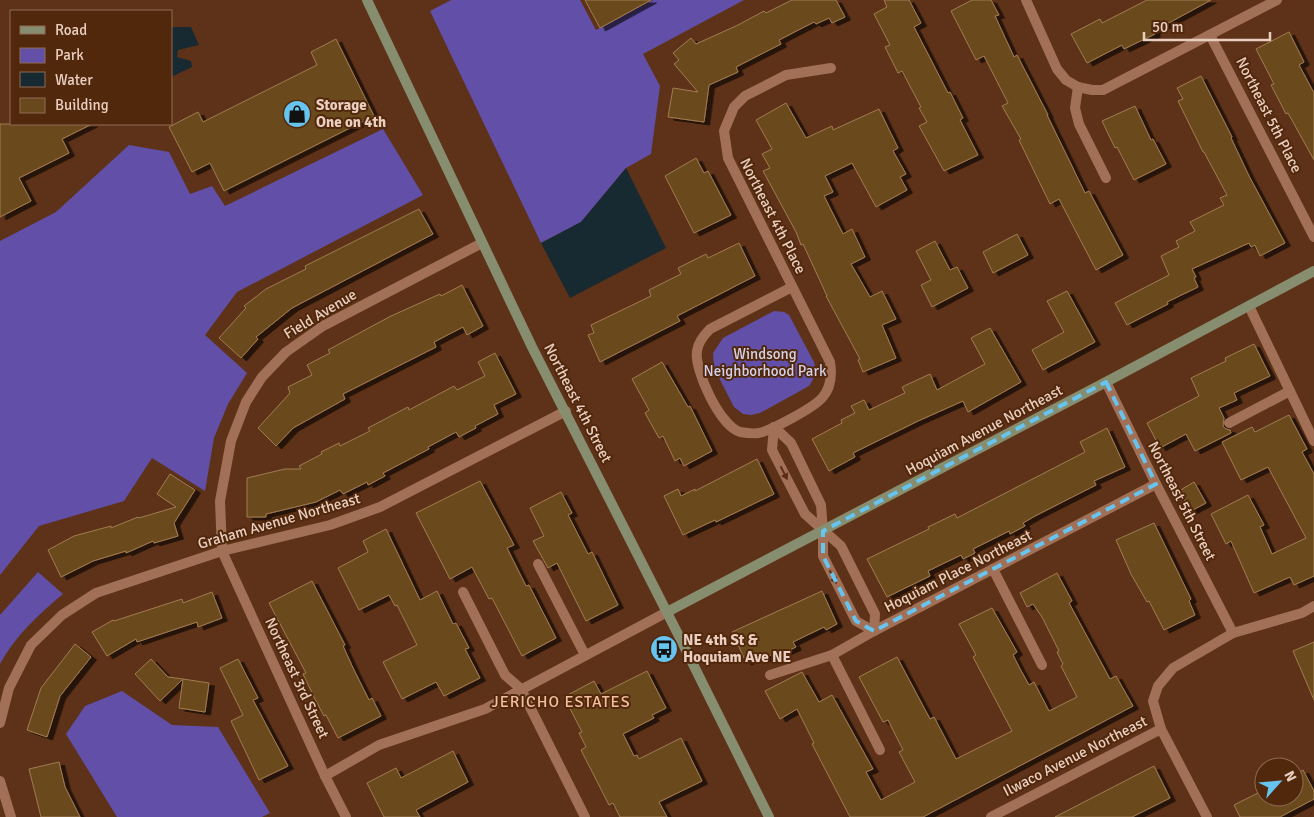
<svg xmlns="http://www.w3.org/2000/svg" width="1314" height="817" viewBox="0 0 1314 817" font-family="Signika,sans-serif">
<defs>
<filter id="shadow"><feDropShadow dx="5.5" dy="3" stdDeviation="0" flood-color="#0009"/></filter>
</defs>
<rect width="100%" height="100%" fill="#5e3218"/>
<g fill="#614fa8">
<path d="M451 0H580L596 30 653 0H744L643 54 660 86 651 154 626 168 581 222 541 243 430 11Z"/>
<path d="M383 129 423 195 237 292 205 335 247 373 228 404 214 438 205 491 152 458 124 501 39 526 0 575V241L56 212 129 145 169 152 190 194 212 186 225 206Z"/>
<path d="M774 311 784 312 789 315 814 362C817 372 815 377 809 386L760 413 751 415 743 414 734 407 714 368 713 353 723 338Z"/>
<path d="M38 572 63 594C37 616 17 634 0 664V615Z"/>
<path d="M122 691 172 725 218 727 270 813 262 817H117L66 734 85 706Z"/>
</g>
<g fill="#172931">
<path d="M171 27H191L199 45 178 50 177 57 191 61 192 67 171 77Z"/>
<path d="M626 168 666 248 570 298 541 243 581 222Z"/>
</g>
<g fill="#6a481d" stroke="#a17c52" filter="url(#shadow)">
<path d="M585 0H651L600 28Z"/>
<path d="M792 0H836L845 17 832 23 829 18 816 24 814 22 779 40 781 44 736 67 738 72 709 85 704 122 668 117 673 88 698 92 674 64 679 60 673 53 691 38 696 44 738 25 764 11 766 13Z"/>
<path d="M884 0H909L921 23 914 27 948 93 950 92 963 118 960 120 978 155 944 171 919 126 927 122 919 108 921 107 902 71 898 73 885 47 890 45 874 14 887 7Z"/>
<path d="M972 0H991L999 15 995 16 1014 57 1017 55 1048 115H1047L1085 193 1089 191 1123 255 1096 270 1059 199 1050 204 1019 140 1021 139 1002 106 1008 103 984 56 976 60 951 11Z"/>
<path d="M1147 0H1211L1154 31 1155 34 1124 49 1122 45 1087 63 1071 34 1100 19 1102 23Z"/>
<path d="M1289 32 1304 62 1299 65 1314 93V160L1288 113 1286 114 1271 85 1274 84 1256 49Z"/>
<path d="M336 39 374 116 224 191 210 163 192 172 169 127 198 112 203 122 317 65 311 52Z"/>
<path d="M1201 76 1232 137 1231 138 1249 176 1285 243 1260 256 1255 245 1251 247 1249 243 1192 269 1196 277 1194 278 1198 287 1167 302 1168 304 1127 325 1115 303 1169 275 1161 256 1179 247 1176 241 1195 231 1190 222 1224 205 1220 198 1227 195 1204 152H1203L1178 101 1183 99 1177 88Z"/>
<path d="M786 103 806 138 832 126 833 130 879 109 898 148 893 151 906 174 900 177 907 190 876 207 852 163 825 176 833 192 824 196 843 234 852 229 865 257 851 264 870 297 882 291 896 319 882 325 896 358 863 372 858 360 860 359 826 296H827L803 244 801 245 796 232 763 171 770 168 762 154 772 149 756 120Z"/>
<path d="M1135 106 1151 140 1153 139 1166 164 1134 180 1117 147 1115 148 1102 121Z"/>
<path d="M0 124H92L62 139 69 153 19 178 31 201 0 217Z"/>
<path d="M696 158 704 173 708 171 731 215 694 233 665 176Z"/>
<path d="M419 209 433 234 292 308 256 337 258 339 241 358 219 338 246 308 244 306 266 289 306 269 305 266Z"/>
<path d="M1017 234 1028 255 993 273 983 252Z"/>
<path d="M935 241 950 270 957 267 968 288 932 307 921 285 931 280 916 251Z"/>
<path d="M739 243 755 276 677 316 680 321 600 362 588 335 594 333 591 325 651 296 649 290 681 274 678 268 706 254 708 258Z"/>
<path d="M462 285 483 326 467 335 463 327 434 342 436 347 343 394 345 399 293 428 276 446 258 428 290 393 288 387 312 375 307 365 330 353 328 350 391 316 440 294 441 296Z"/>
<path d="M1067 291 1095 342 1043 370 1032 350 1064 332 1047 301Z"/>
<path d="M990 328 1021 382 968 412 963 401 918 421 853 453 855 457 829 471 812 439 842 423 841 420 855 413 851 406 864 400 869 410 905 393 902 387 930 374 937 390 985 364 971 338Z"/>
<path d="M1254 344 1270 376 1234 393 1237 400 1219 408 1224 418 1223 426 1226 429 1230 430 1231 433 1195 451 1186 434 1160 448 1147 423 1199 396 1191 378 1226 361 1225 358Z"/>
<path d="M495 353 516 394 494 405 498 414 475 426 476 428 459 437 456 432 428 447 429 449 383 473 385 476 368 485 367 482 343 494 340 490 316 502 266 514V517H247V478L285 469H301L299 466 322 454 321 452 339 443 340 446 370 431 368 428 408 407 409 410 454 386 457 390 485 376 478 362Z"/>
<path d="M662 362 688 407 690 406 712 451 684 466 680 458 675 461 663 436 659 438 645 413 649 410 632 379Z"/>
<path d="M1289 415 1307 449 1302 452 1314 474V576L1294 585 1290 577 1254 593 1231 541 1226 544 1211 514 1248 495 1264 525 1260 527 1272 554 1306 538 1268 467 1241 480 1222 442 1252 427 1255 432Z"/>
<path d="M1107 428 1125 467 1094 481 1096 485 1035 516 1023 523 1025 526 1010 534 1009 531 973 549 975 553 963 559 961 555 928 571 930 576 887 597 867 559 929 529 928 527 955 514 957 518 1085 452 1080 442Z"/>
<path d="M757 459 774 494 716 522 715 520 683 535 664 496 678 489 681 496 695 489V491Z"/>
<path d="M170 474 195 490 174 523 178 536 154 543 153 541 126 553V551L93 561 61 577 48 550 74 536 111 526V528L138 517 139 518 176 507 157 494Z"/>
<path d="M480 481 514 545 507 548 526 586 529 585 556 638 522 656 492 598 489 599 472 567 450 579 416 513Z"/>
<path d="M1194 482 1206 503 1191 511 1179 491Z"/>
<path d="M561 492 572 513 568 515 588 554 592 552 618 605 586 621 557 563 548 568 533 541 544 536 530 508Z"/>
<path d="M1154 523 1191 599 1189 601 1195 615 1164 630 1149 601 1147 602 1131 574 1116 540Z"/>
<path d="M386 529 420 600 437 591 453 624 456 623 469 648 465 649 480 678 444 696 436 682 402 699 383 662 417 645 397 605 395 606 389 595 359 610 338 568 368 552 363 541Z"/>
<path d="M1057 573 1072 601 1069 603 1110 679 1116 676 1133 706 923 817H850L812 744 814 743 797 709 780 719 765 691 802 672 819 702 832 695 873 769 866 772 881 800 915 782 899 752 903 750 888 720 883 722 859 677 897 657 930 719 934 717 956 759 1012 731 973 657 976 655 959 624 992 608 1017 652 1013 655 1019 667 1029 685 1034 682 1049 711 1077 697 1061 666 1063 664 1057 652 1059 651 1042 617 1033 604 1027 607 1020 593Z"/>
<path d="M312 581 345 645 343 646 354 670 369 700 372 698 381 716 338 738 326 715 324 716 315 699 303 674 306 673 269 603Z"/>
<path d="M822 591 837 624 826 630 824 627 793 642 796 647 781 654 779 651 763 659 761 655 746 662 732 632Z"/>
<path d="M212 592 222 618 198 627 197 622 137 642 136 639 107 656 92 632 113 620 114 621 182 599 183 603Z"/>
<path d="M1314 642V700L1293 651Z"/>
<path d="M75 644 91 657 60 696 47 737 27 730 41 688Z"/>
<path d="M151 659 168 677 183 679 160 701 135 674Z"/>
<path d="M238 659 258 698 253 700 288 766 259 780 231 721 243 715 220 668Z"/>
<path d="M647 671 666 708 652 715 654 718 623 734 634 756 637 755 639 759 681 738 702 781 659 802 667 817H620L613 803 609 805 581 750 586 747 579 733 582 732 564 697 594 681 601 694Z"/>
<path d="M183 679 209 683 205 712 179 708Z"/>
<path d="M453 751 468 782 416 810 420 817H384L367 783 396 768 401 778Z"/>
<path d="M59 762 65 787 80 817H41L29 769Z"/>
<path d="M1154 766 1170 798 1132 817H1055Z"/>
<path d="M1303 770 1314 791V799L1280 817H1240L1234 805 1264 790V797H1294V775Z"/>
</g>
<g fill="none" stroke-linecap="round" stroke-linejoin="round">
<g stroke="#a17056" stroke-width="10">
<path d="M1026 0 1057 69 1066 80 1078 87 1075 108 1079 124 1106 178"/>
<path d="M1210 35 1314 237"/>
<path d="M1078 87 1092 90H1103L1277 0"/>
<path d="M792 287 710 329C704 335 698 342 697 351 694 370 720 426 740 432 746 433 753 434 759 433 772 430 813 408 822 398 831 388 832 374 830 362L728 158 724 131 734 107 745 96 786 75 831 68"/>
<path d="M1249 306 1314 441"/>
<path d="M1106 382 1156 484 1233 633"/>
<path d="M1229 423 1290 391"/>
<path d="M774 427 791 443 821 505 823 531V556L856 621 874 631"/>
<path d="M774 427 772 450 805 514 841 546 875 614 874 631"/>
<path d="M538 564 585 655"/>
<path d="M993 569 1042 665"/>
<path d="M463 592 505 675 521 689 585 817"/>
<path d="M832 655 880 750"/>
<path d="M770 675 832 655 874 631 1156 484"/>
<path d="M0 723 9 688 31 645 62 615 96 593 222 551 330 525 380 507 566 411"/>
<path d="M325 776 379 745 485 709 667 612"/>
<path d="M0 781 11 817"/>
<path d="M346 817 325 776 222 551 220 501 231 441 246 402 262 377 286 352 323 326 482 243"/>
<path d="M991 817 1161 729"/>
<path d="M1207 817 1161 729 1153 701 1158 686 1173 668 1233 633 1302 613 1314 606"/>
</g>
<g stroke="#878d6f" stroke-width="10">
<path d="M367 0 532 347 681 640 769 817"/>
<path d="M667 612 1106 382 1314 271"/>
</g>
</g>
<defs><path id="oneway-solid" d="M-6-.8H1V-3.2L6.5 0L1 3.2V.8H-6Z" transform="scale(1.25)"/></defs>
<g fill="#5a2f14">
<use href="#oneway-solid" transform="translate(784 473) rotate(63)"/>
<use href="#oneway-solid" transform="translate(833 577) rotate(63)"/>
</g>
<path fill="none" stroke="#66c4ef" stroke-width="4" stroke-dasharray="10 6" stroke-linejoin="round" d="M1106 382 1156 484 874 631 856 621 823 556V531Z"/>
<defs>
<g id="shop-disc" transform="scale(1.4375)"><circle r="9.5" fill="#66c4ef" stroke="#52280d"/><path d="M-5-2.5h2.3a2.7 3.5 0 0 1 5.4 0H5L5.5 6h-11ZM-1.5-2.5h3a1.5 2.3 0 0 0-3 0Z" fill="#111"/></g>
<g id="bus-disc" transform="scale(1.4375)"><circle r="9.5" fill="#66c4ef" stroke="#52280d"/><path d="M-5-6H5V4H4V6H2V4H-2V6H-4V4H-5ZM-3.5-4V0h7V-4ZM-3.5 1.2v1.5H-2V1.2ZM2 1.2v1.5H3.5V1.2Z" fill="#111"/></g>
</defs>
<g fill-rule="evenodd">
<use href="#shop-disc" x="297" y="114"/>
<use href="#bus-disc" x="664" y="649"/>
</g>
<g text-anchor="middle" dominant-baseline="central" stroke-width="4" stroke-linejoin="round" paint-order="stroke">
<g font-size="15" font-weight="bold" fill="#eacfc0" stroke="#52280d" text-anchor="start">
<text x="316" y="105">Storage<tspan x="316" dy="17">One on 4th</tspan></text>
<text x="683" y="640">NE 4th St &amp;<tspan x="683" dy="17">Hoquiam Ave NE</tspan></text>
</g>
<g font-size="15" fill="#eacfc0" stroke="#52280d">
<text transform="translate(1269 115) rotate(63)">Northeast 5th Place</text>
<text transform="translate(773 216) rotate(63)">Northeast 4th Place</text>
<text transform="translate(320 314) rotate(-31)">Field Avenue</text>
<text transform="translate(578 403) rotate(63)">Northeast 4th Street</text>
<text transform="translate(984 430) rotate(-28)">Hoquiam Avenue Northeast</text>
<text transform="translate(1182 501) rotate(63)">Northeast 5th Street</text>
<text transform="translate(279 521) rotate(-16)">Graham Avenue Northeast</text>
<text transform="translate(958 571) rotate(-27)">Hoquiam Place Northeast</text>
<text transform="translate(297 678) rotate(65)">Northeast 3rd Street</text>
<text transform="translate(1075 756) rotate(-27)">Ilwaco Avenue Northeast</text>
</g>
<g font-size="15" fill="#d4d2eb" stroke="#52280d">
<text x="765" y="354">Windsong<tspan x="765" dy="17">Neighborhood Park</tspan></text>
</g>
<g font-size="16" letter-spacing="1" fill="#f4bea1" stroke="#52280d">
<text x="561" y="702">JERICHO ESTATES</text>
</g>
</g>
<rect x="10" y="10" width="162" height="115" fill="#52280d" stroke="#8f6b55"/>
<rect x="20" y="26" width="25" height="8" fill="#878d6f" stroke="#8f6b55"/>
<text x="55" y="35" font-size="15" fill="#eacfc0">Road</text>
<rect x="20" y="48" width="25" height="15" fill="#614fa8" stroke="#8f6b55"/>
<text x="55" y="60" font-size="15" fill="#eacfc0">Park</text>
<rect x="20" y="72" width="25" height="15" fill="#172931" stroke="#8f6b55"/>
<text x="55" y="85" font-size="15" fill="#eacfc0">Water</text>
<rect x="20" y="98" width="25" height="15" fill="#6a481d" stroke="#8f6b55"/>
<text x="55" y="110" font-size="15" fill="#eacfc0">Building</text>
<g transform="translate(1279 782) rotate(63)"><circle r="24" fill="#52280d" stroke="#8f6b55"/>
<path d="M0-4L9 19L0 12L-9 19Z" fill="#66c4ef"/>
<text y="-8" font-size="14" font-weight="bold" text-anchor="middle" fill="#eacfc0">N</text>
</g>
<path d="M1144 32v8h126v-8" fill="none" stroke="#eacfc0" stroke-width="2.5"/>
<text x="1152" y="32" font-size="15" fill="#eacfc0" stroke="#52280d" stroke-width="4" paint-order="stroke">50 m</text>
</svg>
